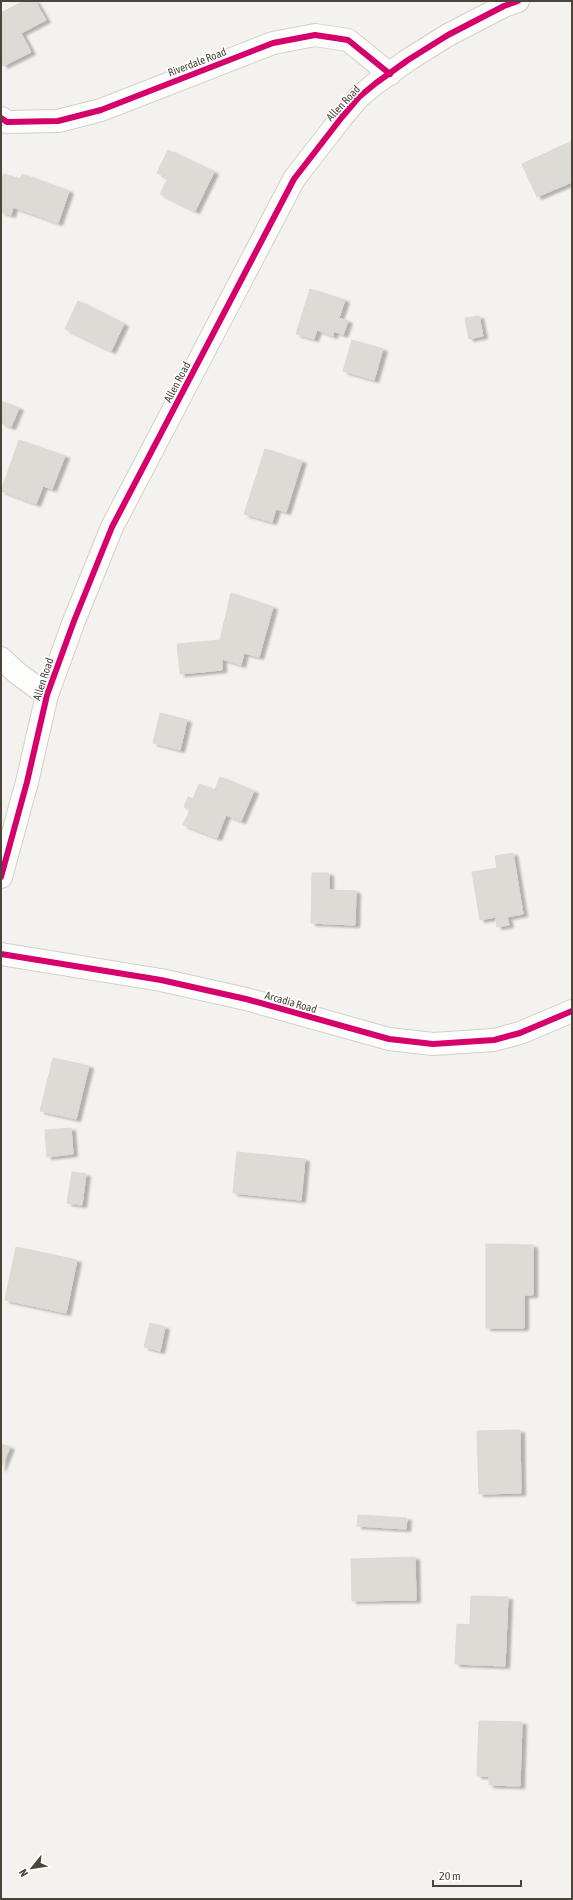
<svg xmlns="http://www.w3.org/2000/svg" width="573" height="1900" viewBox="0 0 573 1900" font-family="'Asap Condensed',sans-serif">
<defs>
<filter id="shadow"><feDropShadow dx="4.5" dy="2.5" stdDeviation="1" flood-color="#0004"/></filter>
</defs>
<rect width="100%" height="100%" fill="#f4f2ee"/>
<g fill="#dedbd6" stroke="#dcd9d4" filter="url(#shadow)">
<path d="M24 1H35L46 20 21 33 31 52 3 66 1 61V13Z"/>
<path d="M572 141V182L537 197 522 164Z"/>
<path d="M168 150 214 172 195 211 160 194 168 178 157 173Z"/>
<path d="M4 174 20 179 22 174 69 191 58 223 13 207 11 215 1 212V181Z"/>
<path d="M310 289 345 300 339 318 348 321 343 335 334 331 333 336 317 330 314 339 296 334Z"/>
<path d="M78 301 124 324 111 351 65 329Z"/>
<path d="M479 316 483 336 469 339 465 318Z"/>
<path d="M352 340 383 349 374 380 343 371Z"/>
<path d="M1 401 19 408 11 427 1 423Z"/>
<path d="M19 440 65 456 52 489 43 486 36 504 1 491Z"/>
<path d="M265 449 302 461 286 512 276 509 272 522 244 514Z"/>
<path d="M231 593 273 607 259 657 244 653 241 665 222 659V670L180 674 177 644 220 640Z"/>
<path d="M160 713 187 720 180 750 153 743Z"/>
<path d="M220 777 254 791 241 821 226 815 217 838 183 825 190 810 184 807 188 797 193 799 199 784 215 790Z"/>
<path d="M513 853 523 914 507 917 509 925 497 927 496 917 480 920 472 872 497 868 495 856Z"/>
<path d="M312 873H329V890L356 891 355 925 311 923Z"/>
<path d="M53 1058 89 1066 76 1119 40 1111Z"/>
<path d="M71 1128 73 1154 47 1157 45 1130Z"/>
<path d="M237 1152 305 1159 301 1200 233 1193Z"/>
<path d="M72 1172 86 1174 82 1205 67 1203Z"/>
<path d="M486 1244 533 1245V1295H524V1328H486Z"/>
<path d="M16 1247 77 1260 66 1313 5 1300Z"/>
<path d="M150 1323 165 1327 160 1351 144 1347Z"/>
<path d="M520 1430 521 1493 479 1494 477 1431Z"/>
<path d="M1 1444 10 1447 1 1469Z"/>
<path d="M358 1515 407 1518 406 1529 357 1526Z"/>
<path d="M415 1557 416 1600 352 1601 351 1559Z"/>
<path d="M471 1596 508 1597 505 1666 455 1664 457 1624 470 1625Z"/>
<path d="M479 1721 522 1722 520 1786 489 1785V1776H477Z"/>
</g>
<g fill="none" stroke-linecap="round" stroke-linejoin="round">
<g stroke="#d2d0cb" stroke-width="24">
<g id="minor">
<path d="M1 118 7 122 58 121 101 110 273 43 315 35 348 40 390 74"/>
<path d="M1 658 17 673 47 695"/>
<path d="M1 954 161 980 246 999 389 1039 433 1044 494 1040 520 1033 572 1011"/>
</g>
</g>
<g stroke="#d2d0cb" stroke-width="24">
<path id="tertiary" d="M1 877 27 782 47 695 74 621 112 527 294 179 342 117 359 97 376 83 408 60 448 35 504 6 518 1"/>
</g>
<use href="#minor" stroke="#fdfdfc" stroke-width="22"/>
<use href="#tertiary" stroke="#fdfdfc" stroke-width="22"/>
<g stroke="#fff" stroke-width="8">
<g id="cycleway">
<path d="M1 118 7 122 58 121 101 110 273 43 315 35 348 40 390 74"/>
<path d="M1 877 27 782 47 695 74 621 112 527 294 179 342 117 359 97 376 83 408 60 448 35 504 6 518 1"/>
<path d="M1 954 161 980 246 999 389 1039 433 1044 494 1040 520 1033 572 1011"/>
</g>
</g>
<use href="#cycleway" stroke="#d6006c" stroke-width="6"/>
</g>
<g text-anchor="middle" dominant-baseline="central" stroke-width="3.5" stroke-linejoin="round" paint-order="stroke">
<g font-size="11" fill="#4b4439" stroke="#fff">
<text transform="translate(197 62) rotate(-21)">Riverdale Road</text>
<text transform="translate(343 103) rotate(-47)">Allen Road</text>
<text transform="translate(177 382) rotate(-62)">Allen Road</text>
<text transform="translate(43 679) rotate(-72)">Allen Road</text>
<text transform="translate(291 1002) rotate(16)">Arcadia Road</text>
</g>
</g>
<rect width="573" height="1900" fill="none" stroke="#4b4439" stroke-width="4"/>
<g transform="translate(32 1868) rotate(240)" stroke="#ffffff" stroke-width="3" paint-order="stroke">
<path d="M0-3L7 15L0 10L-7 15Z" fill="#4b4439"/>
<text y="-6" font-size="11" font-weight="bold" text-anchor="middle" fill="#4b4439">N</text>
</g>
<path d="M433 1880v6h88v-6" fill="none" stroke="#4b4439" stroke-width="2"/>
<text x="439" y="1880" font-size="12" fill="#4b4439" stroke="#ffffff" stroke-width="3" paint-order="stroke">20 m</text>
</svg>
